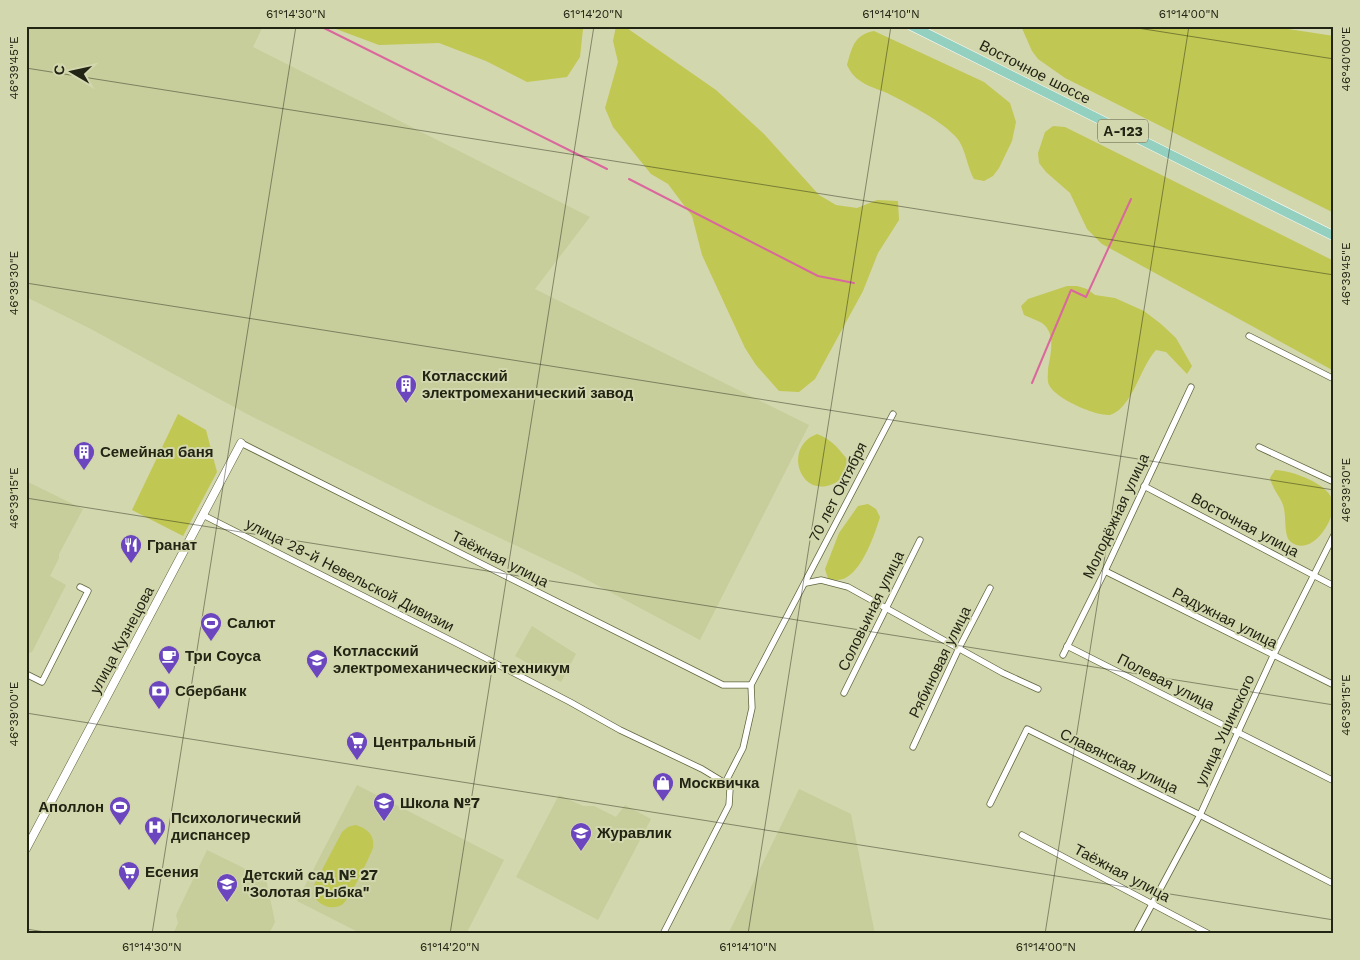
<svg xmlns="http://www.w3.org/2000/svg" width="1360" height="960" viewBox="0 0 1360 960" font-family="'Work Sans',sans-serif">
<rect width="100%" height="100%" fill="#d3d7ad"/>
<g fill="#c8cd9c">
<path d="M26 26H263L253 47 590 217 535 289 809 425 700 640 578 575 428 504 247 414 89 328 26 297Z"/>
<path d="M26 481 83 509 59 554V558L50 576 66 585 32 652 26 654Z"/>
<path d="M532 626 576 654 561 682 515 656Z"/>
<path d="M357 785 504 860 466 934H362L297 901Z"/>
<path d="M799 789 851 814 875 934H728Z"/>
<path d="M559 795 583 806H594L616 817 625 805 651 819 598 920 516 877Z"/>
<path d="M207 850 266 879 275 922 269 934H173L178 923 176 915Z"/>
</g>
<g fill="#c0c752">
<path d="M328 26H580L583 29 580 57 567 77 527 82 486 61 439 43 379 45Z"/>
<path d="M616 26H624L716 90 764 134 819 195 836 205 857 208 877 200 898 201 899 220 878 253 863 291 815 379 799 392 779 391 756 365 745 348 702 255 692 216 668 184 651 174 613 127 605 108 618 62 613 41Z"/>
<path d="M1021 26H1268L1334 36V213L1065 78 1038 59 1032 51Z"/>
<path d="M874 31 984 82 1010 103 1016 122 1012 141 999 168 993 176 984 181 974 179C966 165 966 145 953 134 938 119 907 103 887 93 878 89 866 86 859 80 853 76 850 71 847 65 852 47 854 35 874 31Z"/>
<path d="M1053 126 1065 127 1334 261V371L1102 244 1087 229 1070 193 1046 172 1039 163 1038 153 1045 132Z"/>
<path d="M1067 286H1077L1087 289 1095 295 1115 298 1144 311 1161 324 1176 338 1192 366 1187 374 1166 352 1156 350C1141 367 1136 394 1120 409 1118 411 1113 414 1110 415 1095 416 1056 399 1049 385 1047 381 1048 374 1048 370 1050 355 1057 334 1042 323 1037 320 1030 318 1024 315L1021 306 1028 299Z"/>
<path d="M178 414 206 430 217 472 183 536 132 510Z"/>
<path d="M817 434C831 439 838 448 847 459L844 477C804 510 779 448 817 434Z"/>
<path d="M1275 470C1291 470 1330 484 1333 502 1336 520 1311 558 1291 542 1283 536 1287 516 1283 505 1280 496 1273 490 1270 478Z"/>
<path d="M868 504 876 509 880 517C875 534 863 568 847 577 841 581 835 580 828 579L825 569 839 533 858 506Z"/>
<path d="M355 825C367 828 375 835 373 848 369 858 350 898 343 904 336 909 327 908 320 903 314 899 313 892 314 885L342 832 348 827Z"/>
</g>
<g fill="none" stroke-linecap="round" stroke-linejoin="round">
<g stroke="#da679e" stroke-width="2">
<path d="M325 26 324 28 607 169"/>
<path d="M629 179 818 276 854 283"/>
<path d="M1032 383 1071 290 1086 297 1131 199"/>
</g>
<g stroke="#61653f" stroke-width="7">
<g id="street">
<path d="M1249 336 1334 379"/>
<path d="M241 443 723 685H751"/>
<path d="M1259 447 1334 482"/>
<path d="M1144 486 1334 586"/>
<path d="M203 515 458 644 570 702 620 730 702 769 725 783 730 789 729 805 663 934"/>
<path d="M1105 571 1334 685"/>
<path d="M806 583 821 580 848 587 1003 673 1038 689"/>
<path d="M1067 646 1334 781"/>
<path d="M1063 655 1105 571 1191 387"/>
<path d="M26 674 42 682 88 591 80 587"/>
<path d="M844 693 920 540"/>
<path d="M913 747 959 648 990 588"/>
<path d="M725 783 743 748 752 708 751 685 893 414"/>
<path d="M990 804 1027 729 1200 815 1334 884"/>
<path d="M1022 835 1209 934"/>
<path d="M1136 934 1200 815 1273 656 1334 535"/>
</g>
</g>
<g stroke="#61653f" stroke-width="9">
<path id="secondary" d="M26 849 241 443"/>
</g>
<g stroke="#fff" stroke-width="10">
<path id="primary" d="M912 26 1334 236"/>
</g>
<use href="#street" stroke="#fff" stroke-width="5.5"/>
<use href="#secondary" stroke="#fff" stroke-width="8"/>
<use href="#primary" stroke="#94d0bf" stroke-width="9"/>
</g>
<path fill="none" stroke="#222414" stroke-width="1" stroke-opacity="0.45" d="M1125 26 1334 59M26 68 1334 275M26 283 1334 490M26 498 1334 705M26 713 1334 920M26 929 58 934M152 934 296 26M450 934 594 26M748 934 891 26M1045 934 1189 26"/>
<defs>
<g id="building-pin" transform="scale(1.125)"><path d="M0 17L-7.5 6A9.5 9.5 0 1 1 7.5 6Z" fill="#6b46bf" stroke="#d3d7ad"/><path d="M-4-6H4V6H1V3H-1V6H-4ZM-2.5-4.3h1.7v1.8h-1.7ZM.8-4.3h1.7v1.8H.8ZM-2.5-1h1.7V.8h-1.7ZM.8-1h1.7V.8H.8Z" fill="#fff"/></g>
<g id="restaurant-pin" transform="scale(1.125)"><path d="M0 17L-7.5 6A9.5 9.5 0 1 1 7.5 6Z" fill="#6b46bf" stroke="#d3d7ad"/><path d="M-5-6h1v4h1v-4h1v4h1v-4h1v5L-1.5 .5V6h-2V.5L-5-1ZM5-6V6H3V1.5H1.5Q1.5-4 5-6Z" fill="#fff"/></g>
<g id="stadium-pin" transform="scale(1.125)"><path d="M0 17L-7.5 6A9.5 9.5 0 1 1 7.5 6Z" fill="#6b46bf" stroke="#d3d7ad"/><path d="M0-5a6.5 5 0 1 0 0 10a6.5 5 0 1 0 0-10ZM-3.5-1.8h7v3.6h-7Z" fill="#fff"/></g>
<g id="cafe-pin" transform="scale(1.125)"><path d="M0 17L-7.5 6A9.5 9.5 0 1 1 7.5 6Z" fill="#6b46bf" stroke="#d3d7ad"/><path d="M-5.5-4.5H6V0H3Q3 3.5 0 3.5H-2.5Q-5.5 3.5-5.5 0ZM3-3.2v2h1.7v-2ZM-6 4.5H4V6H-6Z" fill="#fff"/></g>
<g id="university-pin" transform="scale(1.125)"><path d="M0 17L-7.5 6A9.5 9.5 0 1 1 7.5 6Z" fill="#6b46bf" stroke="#d3d7ad"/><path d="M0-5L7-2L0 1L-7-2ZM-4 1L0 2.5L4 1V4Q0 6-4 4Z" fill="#fff"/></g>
<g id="bank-pin" transform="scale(1.125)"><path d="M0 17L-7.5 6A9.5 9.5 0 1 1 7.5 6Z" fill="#6b46bf" stroke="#d3d7ad"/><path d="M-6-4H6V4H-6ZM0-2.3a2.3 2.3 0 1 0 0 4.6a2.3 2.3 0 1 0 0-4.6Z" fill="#fff"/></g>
<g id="supermarket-pin" transform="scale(1.125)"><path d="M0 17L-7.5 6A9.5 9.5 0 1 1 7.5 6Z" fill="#6b46bf" stroke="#d3d7ad"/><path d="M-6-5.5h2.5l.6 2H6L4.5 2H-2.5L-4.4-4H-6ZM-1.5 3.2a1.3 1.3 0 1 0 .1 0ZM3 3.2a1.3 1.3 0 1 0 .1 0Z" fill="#fff"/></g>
<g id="shop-pin" transform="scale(1.125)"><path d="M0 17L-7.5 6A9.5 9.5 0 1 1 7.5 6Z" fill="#6b46bf" stroke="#d3d7ad"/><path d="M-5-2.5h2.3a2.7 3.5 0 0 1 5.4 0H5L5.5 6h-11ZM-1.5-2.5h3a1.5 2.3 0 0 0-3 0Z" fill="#fff"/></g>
<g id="school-pin" transform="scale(1.125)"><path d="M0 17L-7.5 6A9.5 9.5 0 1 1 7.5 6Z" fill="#6b46bf" stroke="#d3d7ad"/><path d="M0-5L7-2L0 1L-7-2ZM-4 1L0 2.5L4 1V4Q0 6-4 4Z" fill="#fff"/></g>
<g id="hospital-pin" transform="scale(1.125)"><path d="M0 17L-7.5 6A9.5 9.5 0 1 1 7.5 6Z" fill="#6b46bf" stroke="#d3d7ad"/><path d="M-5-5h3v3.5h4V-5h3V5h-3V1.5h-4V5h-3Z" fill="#fff"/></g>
</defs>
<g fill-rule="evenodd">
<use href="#building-pin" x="406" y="385"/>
<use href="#building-pin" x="84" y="452"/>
<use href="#restaurant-pin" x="131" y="545"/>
<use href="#stadium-pin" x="211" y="623"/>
<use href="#cafe-pin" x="169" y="656"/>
<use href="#university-pin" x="317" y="660"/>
<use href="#bank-pin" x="159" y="691"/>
<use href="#supermarket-pin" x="357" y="742"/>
<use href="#shop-pin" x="663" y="783"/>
<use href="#school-pin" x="384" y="803"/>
<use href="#stadium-pin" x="120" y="807"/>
<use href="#hospital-pin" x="155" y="827"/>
<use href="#school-pin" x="581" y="833"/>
<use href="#supermarket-pin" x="129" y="872"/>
<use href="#school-pin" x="227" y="884"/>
</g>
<g text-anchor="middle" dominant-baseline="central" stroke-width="4" stroke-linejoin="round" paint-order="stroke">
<rect fill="#d3d7ad" stroke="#575a42" stroke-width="1" x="1098" y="119.5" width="50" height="23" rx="4"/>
<g font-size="14" font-weight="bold" fill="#222414">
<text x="1123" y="131">А-123</text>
</g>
<g font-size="15" fill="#222414" stroke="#d3d7ad">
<text transform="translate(1035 72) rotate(27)">Восточное шоссе</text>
<text transform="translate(838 492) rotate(-63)">70 лет Октября</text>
<text transform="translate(1116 516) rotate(-65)">Молодёжная улица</text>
<text transform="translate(1245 525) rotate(28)">Восточная улица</text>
<text transform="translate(500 559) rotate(27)">Таёжная улица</text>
<text transform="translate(350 575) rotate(27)">улица 28-й Невельской Дивизии</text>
<text transform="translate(871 611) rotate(-64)">Соловьиная улица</text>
<text transform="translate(1225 618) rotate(27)">Радужная улица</text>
<text transform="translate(122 640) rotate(-62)">улица Кузнецова</text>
<text transform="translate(940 662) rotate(-64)">Рябиновая улица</text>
<text transform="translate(1166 682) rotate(27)">Полевая улица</text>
<text transform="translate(1225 730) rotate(-65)">улица Ушинского</text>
<text transform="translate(1119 761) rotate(26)">Славянская улица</text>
<text transform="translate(1122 873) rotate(28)">Таёжная улица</text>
</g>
<g font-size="15" font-weight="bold" fill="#222414" stroke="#d3d7ad" text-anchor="start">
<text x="422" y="376">Котласский<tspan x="422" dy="17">электромеханический завод</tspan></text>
<text x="100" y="452">Семейная баня</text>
<text x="147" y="545">Гранат</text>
<text x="227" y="623">Салют</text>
<text x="333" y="651">Котласский<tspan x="333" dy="17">электромеханический техникум</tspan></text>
<text x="185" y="656">Три Соуса</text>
<text x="175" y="691">Сбербанк</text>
<text x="373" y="742">Центральный</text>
<text x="679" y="783">Москвичка</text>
<text x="400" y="803">Школа №7</text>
<text x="104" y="807" text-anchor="end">Аполлон</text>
<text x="171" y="818">Психологический<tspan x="171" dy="17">диспансер</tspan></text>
<text x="597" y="833">Журавлик</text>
<text x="145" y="872">Есения</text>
<text x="243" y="875">Детский сад № 27<tspan x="243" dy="17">"Золотая Рыбка"</tspan></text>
</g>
</g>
<rect width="1360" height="960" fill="none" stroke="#d3d7ad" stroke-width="55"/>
<g transform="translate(72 72) rotate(279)" stroke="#d3d7ad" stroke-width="4" paint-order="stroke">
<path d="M0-4L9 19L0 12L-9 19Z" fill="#222414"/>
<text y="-8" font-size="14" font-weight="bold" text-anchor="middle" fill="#222414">С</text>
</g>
<rect x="28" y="28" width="1304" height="904" fill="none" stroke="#222414" stroke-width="2"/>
<g font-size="12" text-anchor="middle" fill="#222414">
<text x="296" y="18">61°14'30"N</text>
<text x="593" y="18">61°14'20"N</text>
<text x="891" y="18">61°14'10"N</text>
<text x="1189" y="18">61°14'00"N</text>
<text transform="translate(1346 59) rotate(-90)" y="4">46°40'00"E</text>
<text transform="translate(14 68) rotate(-90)" y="4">46°39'45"E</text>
<text transform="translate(1346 274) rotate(-90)" y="4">46°39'45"E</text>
<text transform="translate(14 283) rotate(-90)" y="4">46°39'30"E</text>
<text transform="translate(1346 490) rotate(-90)" y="4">46°39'30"E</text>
<text transform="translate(14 498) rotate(-90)" y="4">46°39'15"E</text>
<text transform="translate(1346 705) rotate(-90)" y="4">46°39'15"E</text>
<text transform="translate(14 714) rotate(-90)" y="4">46°39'00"E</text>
<text x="152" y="951">61°14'30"N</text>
<text x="450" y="951">61°14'20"N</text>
<text x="748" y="951">61°14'10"N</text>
<text x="1046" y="951">61°14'00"N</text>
</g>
</svg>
